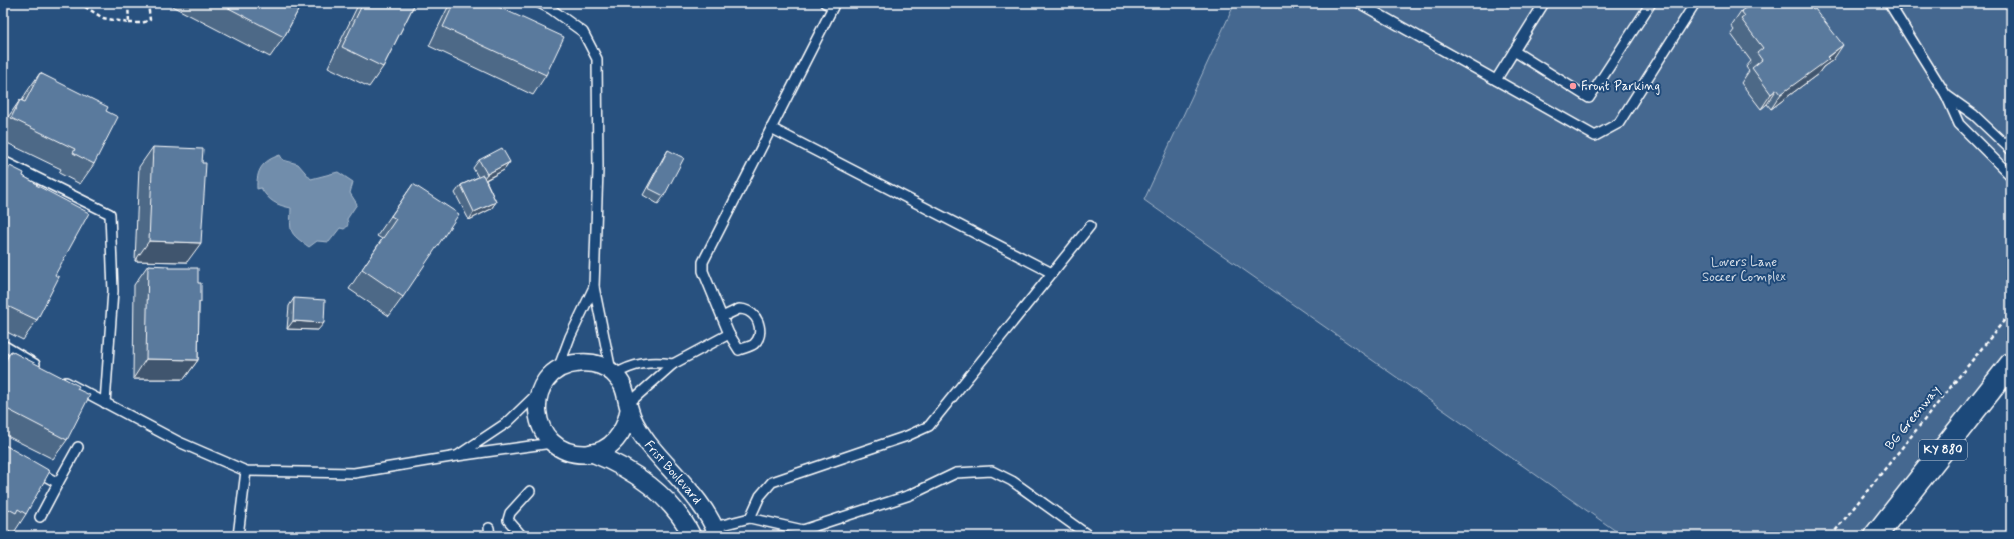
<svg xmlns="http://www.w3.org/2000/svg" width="2014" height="539" viewBox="0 0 2014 539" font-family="Mynerve,sans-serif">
<rect width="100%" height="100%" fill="#28517f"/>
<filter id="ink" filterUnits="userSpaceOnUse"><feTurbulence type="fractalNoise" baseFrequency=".025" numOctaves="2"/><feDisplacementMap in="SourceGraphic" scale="8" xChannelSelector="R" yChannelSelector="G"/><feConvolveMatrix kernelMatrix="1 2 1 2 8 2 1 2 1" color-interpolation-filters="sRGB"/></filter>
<g filter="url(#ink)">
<path fill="#446890" stroke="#a2b4c8" d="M1235 3H2011V364L1875 536H1623L1144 200Z"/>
<path fill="#718dab" stroke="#aabbcd" d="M280 155 283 160 298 164 311 179 338 172 353 182 350 193 357 204 347 219C348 224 349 226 344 229L340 228 329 242 317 241 309 247C288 232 290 233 291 208 276 205 269 201 261 188L257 189C256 170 262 161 280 155Z"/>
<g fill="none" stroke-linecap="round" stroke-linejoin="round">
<g stroke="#fff" stroke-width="12">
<g id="lane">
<path d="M539 3 551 9 583 32 597 59 598 169 594 287"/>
<path d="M1359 3 1595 136 1619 123 1695 3"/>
<path d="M1889 3 1946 95"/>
<path d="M1514 51 1589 98 1651 3"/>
<path d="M1496 80 1544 3"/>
<path d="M771 128 1052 273"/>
<path d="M2011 150 1974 115 1946 95 1959 124 2011 176"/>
<path d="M3 161 110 214 113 291 105 403"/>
<path d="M722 317 739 309C742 309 746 310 748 311 760 317 764 335 754 344 750 347 743 348 739 350L729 334"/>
<path d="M3 345 35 364"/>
<path d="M673 364 729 334 703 271V262L833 7 825 3"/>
<path d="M558 369 570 337 594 287 611 371"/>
<path d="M614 375C633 363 651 361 673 364L628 404"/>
<path d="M66 382 179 442 246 471 354 473 457 456"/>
<path d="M538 393 508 422 457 456 552 443"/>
<path d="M36 471 58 483 78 447"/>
<path d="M40 517 58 483"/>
<path d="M750 518 803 530 910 495 956 473 992 471 1012 481 1089 536"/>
<path d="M714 527 750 518 760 496 772 482 907 436 929 426 1090 226"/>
<path d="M489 528 490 536"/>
<path d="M238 536 246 471"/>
<path d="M522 536 508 520 510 513 530 491"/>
</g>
</g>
<g stroke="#fff" stroke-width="20">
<g id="street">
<path id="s1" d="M629 410C625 432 612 452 587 454 526 457 519 368 579 363 591 362 604 365 613 373 628 388 624 394 630 411 633 423 640 432 647 442 671 473 704 499 718 536"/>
<path d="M592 453C633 469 672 496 692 536"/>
</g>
</g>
<g stroke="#fff" stroke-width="25">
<path id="primary" d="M1875 536 2011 364"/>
</g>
<g stroke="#fff" stroke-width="2.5" stroke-dasharray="4 3" stroke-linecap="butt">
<path d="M79 3 103 18 129 23 128 3"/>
<path d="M129 23H142L150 20 148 3"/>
<path d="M1831 536 2011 312"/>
</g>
<use href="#lane" stroke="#1f4a7a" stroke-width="9"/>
<use href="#street" stroke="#1f4a7a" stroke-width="17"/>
<use href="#primary" stroke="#1f4a7a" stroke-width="22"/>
</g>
<g fill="#4d6987" stroke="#fff">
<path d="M166 3H302L284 37 270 57Z"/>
<path d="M359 3H415L383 67 369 87 328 67Z"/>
<path d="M451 3H490L546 75 533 95 429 46 447 9Z"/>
<path d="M1741 11 1833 60 1823 67 1818 74 1771 109 1767 104 1761 109 1741 83 1749 71 1746 67 1751 61 1731 34 1734 30 1731 26Z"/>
<path d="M40 73 106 111 94 164 80 184 59 173 61 169 3 141V126L6 120 20 100 22 101 26 93Z"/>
<path d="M153 147 187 262 135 261 139 167Z"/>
<path d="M668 150 664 196 658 204 643 195 663 158Z"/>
<path d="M479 160 510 162 504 170 486 180 496 202 491 209 469 220 455 193 461 185 478 177 473 168Z"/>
<path d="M10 166 23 176 36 185 55 275 37 320 23 340 3 330V175Z"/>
<path d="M413 184 403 297 389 316 349 289 382 239 377 236Z"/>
<path d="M148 265 168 268 198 283 199 304 198 360 184 379H133L134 285Z"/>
<path d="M294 298 318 330 287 329 289 306Z"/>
<path d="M11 351 77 389 67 440 53 459 3 434V362Z"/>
<path d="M3 444 26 514 13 534 4 529 3 531Z"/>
</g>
<g fill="#3f556e" stroke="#fff">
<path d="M1843 45 1833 60 1823 67 1818 74 1771 109 1781 94Z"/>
<path d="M1777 89 1767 104 1761 109 1771 94Z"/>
<path d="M510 162 504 170 481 182 487 174Z"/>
<path d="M496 202 491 209 469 220 474 212Z"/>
<path d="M149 241 201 243 187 262 135 261Z"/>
<path d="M293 321 324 323 318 330 287 329Z"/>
<path d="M146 359 198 360 184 379H133Z"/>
</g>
<g fill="#5a7a9d" stroke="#fff">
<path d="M219 3H302L284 37Z"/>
<path d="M363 3H415L383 67 342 47Z"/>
<path d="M454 3H490L564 37 546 75 443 27Z"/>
<path d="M1753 3H1807L1813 10 1815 9 1843 45 1827 57 1829 59 1781 94 1777 89 1771 94 1752 68 1762 60 1757 53 1763 48 1741 19 1745 16 1741 11Z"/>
<path d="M3 55 7 57 3 64Z"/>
<path d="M40 73 108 107 106 111 118 117 94 164 73 153 75 149 11 118 20 100 25 102Z"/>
<path d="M153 147 203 149 202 163H206L201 243 149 241Z"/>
<path d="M502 148 510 162 487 174 479 160Z"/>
<path d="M668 150 684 158 664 196 648 188Z"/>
<path d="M10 166 24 173 23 176 37 184 36 185 89 213 55 275 59 277 37 320 3 304V178Z"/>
<path d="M483 175 496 202 474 212 461 185Z"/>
<path d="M413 184 459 214 403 297 362 269 396 219 391 216Z"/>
<path d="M148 265 168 266V268H198V283H201V302H199L198 360 146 359Z"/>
<path d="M294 298 325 300 324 323 293 321Z"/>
<path d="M11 351 79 386 77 389 90 395 67 440 3 407V366Z"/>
<path d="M3 444 50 471 26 514 18 509 16 513 3 506Z"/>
</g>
</g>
<circle fill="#ff9aa2" stroke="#1f4a7a" stroke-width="1.5" cx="1573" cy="86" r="4"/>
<g text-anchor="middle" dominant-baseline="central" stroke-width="4" stroke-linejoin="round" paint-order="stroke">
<rect fill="#1f4a7a" stroke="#bcc9d7" stroke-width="1" x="1919" y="440" width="48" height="20" rx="3"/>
<g font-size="12" font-weight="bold" fill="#fff">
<text x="1943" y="450">KY 880</text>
</g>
<g font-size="13" fill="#fff" stroke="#1f4a7a" text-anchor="start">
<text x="1581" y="86">Front Parking</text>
</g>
<g font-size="13" fill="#dae1e9" stroke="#1f4a7a">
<text x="1744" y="262">Lovers Lane<tspan x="1744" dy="15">Soccer Complex</tspan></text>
</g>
<g font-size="13" fill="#fff" stroke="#1f4a7a">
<text transform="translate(1913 418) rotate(-51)">BG Greenway</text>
<text stroke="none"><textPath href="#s1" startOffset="364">Frist Boulevard</textPath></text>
</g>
</g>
<rect width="2014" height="539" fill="none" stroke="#1f4a7a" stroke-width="16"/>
<rect x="8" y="8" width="1998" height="523" fill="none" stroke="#fff" stroke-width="1.5" filter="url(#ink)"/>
</svg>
